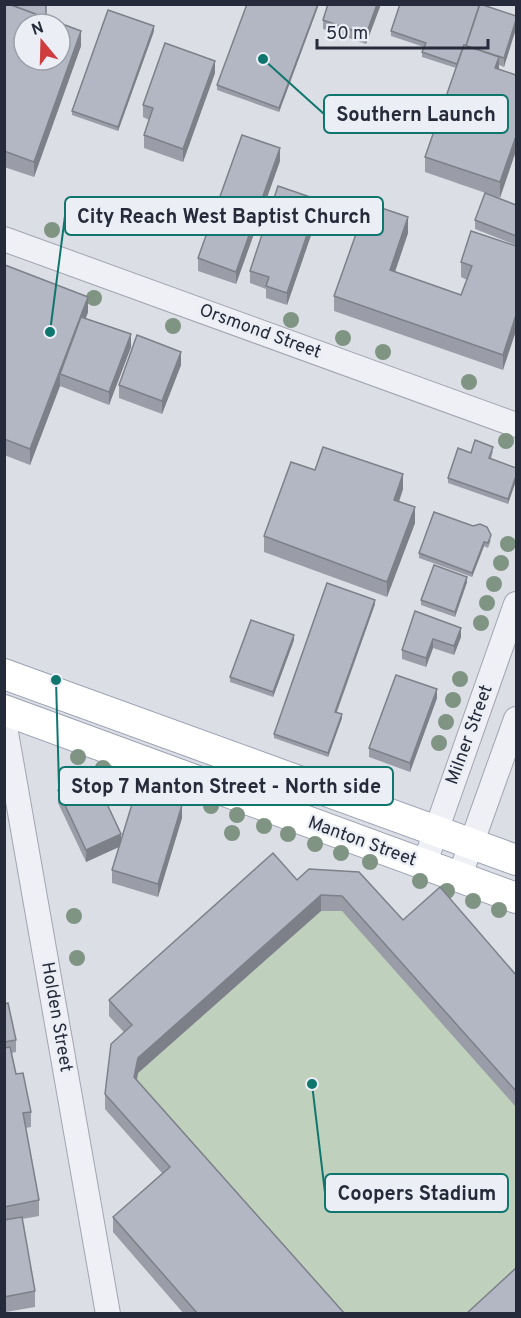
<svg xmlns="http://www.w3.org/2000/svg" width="521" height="1318" viewBox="0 0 521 1318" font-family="Overpass,sans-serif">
<rect width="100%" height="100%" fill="#dcdee6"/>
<path fill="#bfd0bd" d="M273 869 297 896 309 885 403 935 516 990V1313H184L113 1232 170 1182 105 1109 111 1059 131 1041 109 1016Z"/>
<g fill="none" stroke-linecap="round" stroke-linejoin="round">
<g stroke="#a2a5b0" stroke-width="26">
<g id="minor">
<path d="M4 239 516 425"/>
<path d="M4 721 108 1314"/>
<path d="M424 865 516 604"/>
<path d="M459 878 516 719"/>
</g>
</g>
<g stroke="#9ba1b2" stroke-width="32">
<g id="major">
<path d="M4 674 516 860"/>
<path d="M4 710 516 898"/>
</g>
</g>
<use href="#minor" stroke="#eef0f5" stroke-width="24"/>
<use href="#major" stroke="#fff" stroke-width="30"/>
</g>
<g fill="#809484">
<circle cx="52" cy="230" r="8"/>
<circle cx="94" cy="298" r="8"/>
<circle cx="291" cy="320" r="8"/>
<circle cx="173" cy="326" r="8"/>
<circle cx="343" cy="338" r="8"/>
<circle cx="383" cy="352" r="8"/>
<circle cx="469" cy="382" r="8"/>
<circle cx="506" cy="441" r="8"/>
<circle cx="508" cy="544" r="8"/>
<circle cx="501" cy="563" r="8"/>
<circle cx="494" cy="584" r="8"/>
<circle cx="487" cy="603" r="8"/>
<circle cx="481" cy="623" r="8"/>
<circle cx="460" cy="679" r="8"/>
<circle cx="453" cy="700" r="8"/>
<circle cx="446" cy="722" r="8"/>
<circle cx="439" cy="743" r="8"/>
<circle cx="78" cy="757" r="8"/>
<circle cx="103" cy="768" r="8"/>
<circle cx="184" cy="797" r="8"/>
<circle cx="211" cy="806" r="8"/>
<circle cx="237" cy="815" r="8"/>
<circle cx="264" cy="826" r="8"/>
<circle cx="232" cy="833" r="8"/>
<circle cx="288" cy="834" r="8"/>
<circle cx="315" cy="844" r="8"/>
<circle cx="341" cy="853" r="8"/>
<circle cx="370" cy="862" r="8"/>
<circle cx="420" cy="881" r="8"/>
<circle cx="447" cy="891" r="8"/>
<circle cx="473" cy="901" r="8"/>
<circle cx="499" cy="910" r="8"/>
<circle cx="74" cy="916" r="8"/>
<circle cx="77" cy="958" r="8"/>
</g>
<g fill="#9a9da8">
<path d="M4 4 46 18 81 46 34 177 4 167Z"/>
<path d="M319 4 279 112 217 90V85Z"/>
<path d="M381 4 366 44 323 29V20Z"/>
<path d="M516 16 504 67 499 65V69L516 75 500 198 425 172V157L456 68 422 57V52L424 47 391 36V31Z"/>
<path d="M154 31 118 131 72 115V111Z"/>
<path d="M215 73 183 162 144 148V135L149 120 143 117V105Z"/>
<path d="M280 161 236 284 198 271V258Z"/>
<path d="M516 205V245L475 229V220Z"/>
<path d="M319 212 287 305 266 298V289L250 283V271Z"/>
<path d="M408 233 395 272 461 295 467 280 461 277V262L516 246 503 370 334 311V296Z"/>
<path d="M4 268 88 312 86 318 131 347 109 405 60 386 30 465 4 455Z"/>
<path d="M181 365 162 414 119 398V385Z"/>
<path d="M493 451 491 459 516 468 508 504 448 483V478L471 453Z"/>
<path d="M315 470 403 489 399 502 415 523 387 597 264 552V536Z"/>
<path d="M491 540 488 548 484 546 472 577 419 558V553Z"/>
<path d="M467 582 455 617 421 605V600Z"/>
<path d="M375 604 337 712 342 718 328 757 274 738V734Z"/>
<path d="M415 611 461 637 454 655 433 648 426 667 402 659V650Z"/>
<path d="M294 640 273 697 230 682V677Z"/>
<path d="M437 698 410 772 369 757V748Z"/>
<path d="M58 790 121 840 182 818 158 897 112 883V870L119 847 86 862 58 803Z"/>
<path d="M309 869 403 920 516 975V1107L342 911H321L138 1073 137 1080 345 1314H184L113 1232V1217L162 1173 105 1109V1094L124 1032 109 1016V1000L297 880Z"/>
<path d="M4 1004 16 1040V1052L12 1053 16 1074 31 1112V1127L26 1128 39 1200V1216L22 1219 35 1291V1307L6 1312 4 1314Z"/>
</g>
<g fill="#7d8088">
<path d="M318 4H319L279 112V108Z"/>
<path d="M377 4H381L366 44V35Z"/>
<path d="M516 20V29L504 67V58Z"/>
<path d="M154 26V31L118 131V127Z"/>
<path d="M81 31V46L34 177V162Z"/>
<path d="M499 57V73L495 68Z"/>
<path d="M215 61V73L183 162V149Z"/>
<path d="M516 136V151L500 198V182Z"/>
<path d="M280 148V161L236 284V272Z"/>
<path d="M319 200V212L287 305V293Z"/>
<path d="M408 217V233L390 286V270Z"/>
<path d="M88 297V312L64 375 60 374V386L30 465V449Z"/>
<path d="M516 315V331L503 370V355Z"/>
<path d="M131 334V347L109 405V392Z"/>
<path d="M181 352V365L162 414V401Z"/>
<path d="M403 474V489L394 516V500Z"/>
<path d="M516 476V481L508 504V499Z"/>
<path d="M415 507V523L387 597V582Z"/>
<path d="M484 542V546L472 577V573Z"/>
<path d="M467 577V582L455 617V612Z"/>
<path d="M375 600V604L335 716V712Z"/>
<path d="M461 628V637L454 655V646Z"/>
<path d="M294 635V640L273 697V692Z"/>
<path d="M433 639V648L426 667V658Z"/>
<path d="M437 689V698L410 772V763Z"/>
<path d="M342 714V718L328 757V753Z"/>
<path d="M182 805V818L158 897V884Z"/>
<path d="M121 834V846L86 862V850Z"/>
<path d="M321 895V911L138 1073 134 1092V1077L138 1058Z"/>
</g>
<g fill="#b3b7c3" stroke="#7d8088" stroke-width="1.5" fill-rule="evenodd">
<path d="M4 4H9L81 31 34 162 4 151ZM24 24H60V60H24Z"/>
<path d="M9 4H46V18Z"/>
<path d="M247 4H318L279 108 217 85Z"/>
<path d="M328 4H377L366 35 323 20Z"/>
<path d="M400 4H474L479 6 466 46 464 45 457 64 422 52 426 43 391 31Z"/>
<path d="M480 4 516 16V20L504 58 466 46Z"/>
<path d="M108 10 154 26 118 127 72 111Z"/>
<path d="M165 43 215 61 183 149 144 135 153 108 143 105Z"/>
<path d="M464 45 499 57 495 68 516 75V136L500 182 425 157Z"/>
<path d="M242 135 280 148 236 272 198 258Z"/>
<path d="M278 186 319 200 287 293 266 286 269 277 250 271Z"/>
<path d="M485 193 516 205V236L475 220Z"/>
<path d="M367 203 408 217 390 270 461 295 472 266 461 262 471 231 516 246V315L503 355 334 296Z"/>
<path d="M5 265 88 297 30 449 4 439V268Z"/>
<path d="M81 317 131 334 109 392 60 374Z"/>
<path d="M137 335 181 352 162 401 119 385Z"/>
<path d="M475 440 493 447 489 458 516 468V476L508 499 448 478 458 448 471 453Z"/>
<path d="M323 447 403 474 394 500 415 507 387 582 264 536 291 462 315 470Z"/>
<path d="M434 512 473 526 480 524 487 527 491 535 488 543 484 542 472 573 419 553Z"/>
<path d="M434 565 467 577 455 612 421 600Z"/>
<path d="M327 583 375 600 335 712 342 714 328 753 274 734Z"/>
<path d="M415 611 461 628 454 646 433 639 426 658 402 650Z"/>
<path d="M251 620 294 635 273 692 230 677Z"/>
<path d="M396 675 437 689 410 763 369 748Z"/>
<path d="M93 774 121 834 86 850 58 790Z"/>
<path d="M136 791 182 805 158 884 112 870Z"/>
<path d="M273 853 297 880 309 869 359 872 403 920 440 887 516 975V1091L342 896 321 895 138 1058 134 1077 345 1314H198L113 1217 170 1167 105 1094 111 1044 132 1025 109 1000Z"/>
<path d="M8 1003 16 1040 4 1042V1004Z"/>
<path d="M10 1047 16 1074 23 1073 31 1112 23 1113 39 1200 4 1207V1048Z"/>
<path d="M22 1217 35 1291 4 1297V1220Z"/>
<path d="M516 1268V1314H466Z"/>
</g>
<g text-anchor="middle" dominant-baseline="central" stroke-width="4.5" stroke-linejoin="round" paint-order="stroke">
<g font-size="18" fill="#262b3c" stroke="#ebeef4">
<text transform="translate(260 332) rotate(20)">Orsmond Street</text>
<text transform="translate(470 735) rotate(-70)">Milner Street</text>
<text transform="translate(362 842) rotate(20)">Manton Street</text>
<text transform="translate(56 1017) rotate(80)">Holden Street</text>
</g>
</g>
<path fill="none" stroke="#0f766e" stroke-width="2" d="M263 59L324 114M50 332L65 216M56 680L59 786M312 1084L325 1193"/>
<g fill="#0f766e" stroke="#ebeef4" stroke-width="2">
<circle cx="263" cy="59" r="6"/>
<circle cx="50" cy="332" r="6"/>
<circle cx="56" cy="680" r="6"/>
<circle cx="312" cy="1084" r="6"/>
</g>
<g fill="#ebeef4" stroke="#0f766e" stroke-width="2">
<rect x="324" y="95" width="184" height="38" rx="6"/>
<rect x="65" y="197" width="318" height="38" rx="6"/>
<rect x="59" y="767" width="334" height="38" rx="6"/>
<rect x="325" y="1174" width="183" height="38" rx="6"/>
</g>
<g font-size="20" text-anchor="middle" font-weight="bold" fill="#262b3c">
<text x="416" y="121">Southern Launch</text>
<text x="224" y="223">City Reach West Baptist Church</text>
<text x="226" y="793">Stop 7 Manton Street - North side</text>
<text x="417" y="1200">Coopers Stadium</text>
</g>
<rect width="521" height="1318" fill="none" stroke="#262b3c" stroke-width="12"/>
<g transform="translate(42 42) rotate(341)"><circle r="28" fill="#ebeef4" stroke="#9ca0aa" stroke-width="1.5"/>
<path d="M0-4.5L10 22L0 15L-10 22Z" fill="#cf3d3f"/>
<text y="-9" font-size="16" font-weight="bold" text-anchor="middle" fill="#262b3c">N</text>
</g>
<path d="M317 39v9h171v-9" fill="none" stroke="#262b3c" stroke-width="3"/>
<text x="326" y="39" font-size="18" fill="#262b3c" stroke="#ebeef4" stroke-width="4.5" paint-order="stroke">50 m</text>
</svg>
